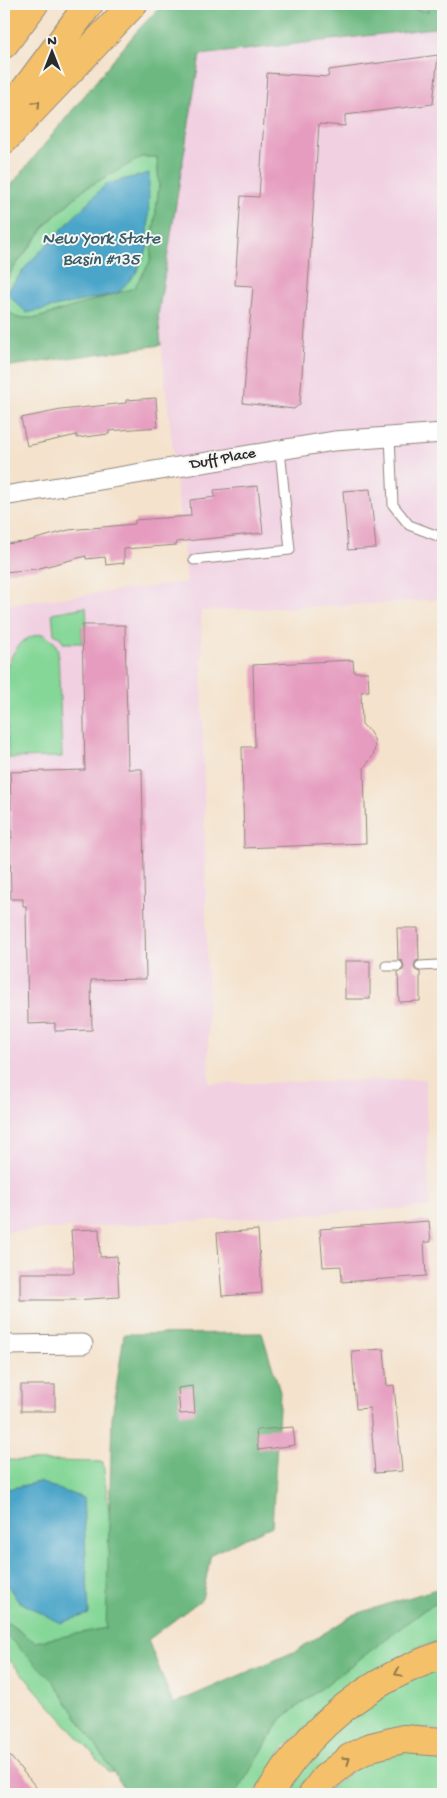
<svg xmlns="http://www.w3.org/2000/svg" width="447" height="1798" viewBox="0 0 447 1798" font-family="'Gochi Hand',sans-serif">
<rect width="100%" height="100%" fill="#f6f6f2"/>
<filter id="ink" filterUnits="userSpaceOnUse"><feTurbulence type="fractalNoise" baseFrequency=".02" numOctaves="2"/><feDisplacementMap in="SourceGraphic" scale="10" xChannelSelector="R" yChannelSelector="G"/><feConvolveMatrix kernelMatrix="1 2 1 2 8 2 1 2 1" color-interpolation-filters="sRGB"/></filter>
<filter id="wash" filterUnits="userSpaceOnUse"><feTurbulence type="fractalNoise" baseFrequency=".0096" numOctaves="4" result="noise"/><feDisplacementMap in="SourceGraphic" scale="20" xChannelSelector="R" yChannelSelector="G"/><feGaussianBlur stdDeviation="1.12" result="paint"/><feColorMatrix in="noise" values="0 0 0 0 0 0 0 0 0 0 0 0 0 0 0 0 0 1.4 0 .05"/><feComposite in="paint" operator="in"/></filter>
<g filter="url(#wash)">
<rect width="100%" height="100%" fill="#f4e2cc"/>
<path fill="#f1d0e2" d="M443 27V599L374 604 201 611 209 1084 425 1079 430 1207 4 1232V605L187 582 158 315 199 55Z"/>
<g fill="#85d798" stroke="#588162">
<path d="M278 4H423L431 12 391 4Z"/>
<path d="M142 157H157L159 185 150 262 134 288 37 318H17L4 308 5 283 13 269 49 222 84 189Z"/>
<path d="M86 607 87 625 82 626V643H63L61 638 54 634 52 613Z"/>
<path d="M43 634 55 643 58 650 62 757 8 758 6 669C13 651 21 636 43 634Z"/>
<path d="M4 1460 103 1462 141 1774 109 1772 4 1654V1580L18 1601 39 1482 4 1490Z"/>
<path d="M443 1600V1640L415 1649 340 1696 283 1749 259 1794H236L281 1719 425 1609Z"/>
<path d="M443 1660V1731L419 1728 300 1794H279L333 1725Z"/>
<path d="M443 1749V1794H322L379 1751Z"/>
</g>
<g fill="#6cb880" stroke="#4c7256">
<path d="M163 4H391L430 12 423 4H443V27L200 55 158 315 161 345 4 367V308L17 318H37L134 288 150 262 159 185 157 157H142L84 189 48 222 13 269 5 283 4 289V194L137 31Z"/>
<path d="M262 1333 280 1392 272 1526 211 1554 202 1599 148 1640 173 1704 296 1651 353 1615 443 1587V1600L425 1609 281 1719 236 1794H128L53 1681 4 1633V1620L35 1642 106 1628 112 1418 124 1334Z"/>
</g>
<g fill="#4ca5c9" stroke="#3c687a">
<path d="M149 173 148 247 136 273 118 293 27 313 6 293 29 263 106 184Z"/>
<path d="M39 1482 83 1498 89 1614 60 1623 18 1601 4 1580V1490Z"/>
</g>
<g id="blocks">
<g fill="#e69cbf">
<path d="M438 55 433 104 345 115V126L319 124 300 404 294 409 243 403 253 286 235 285 241 196 259 197 267 73 328 77 329 70Z"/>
<path d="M156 398 158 427 109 431V434L77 438V435L27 446 21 418 61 410 126 403V400Z"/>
<path d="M258 486 263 533 176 542 177 545 124 549V563L106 565 105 557 86 559V556L36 569 4 572V544L25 542 69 530 135 524V520L191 516 190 500 215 497 214 490Z"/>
<path d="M370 489 376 548 348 550 343 491Z"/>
<path d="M82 625H125L128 769H142L146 979 91 980 92 1030 55 1031V1023L28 1024 26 906H23V899H11L10 838H12L10 772 85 770Z"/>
<path d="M353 660 354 672H368L369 691 361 692 362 724 369 731 374 739 375 747 373 756 364 768 366 843 244 848 242 747H255L253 665Z"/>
<path d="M397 928H418L419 960 416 961 414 966 415 970 420 972V1001L399 1002 398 972 403 970 404 966 402 961 398 960Z"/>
<rect x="345" y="961" width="25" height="38"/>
<path d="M429 1221 431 1242H424L426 1276 342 1282 341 1266 323 1267 320 1229Z"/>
<path d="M99 1229 100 1257 117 1256 119 1297 74 1300H20V1273H74L71 1230Z"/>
<path d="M258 1230 262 1293 222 1296 217 1233Z"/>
<path d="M384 1349 387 1386 394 1385 402 1471 375 1473 370 1408 356 1409 352 1351Z"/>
<rect x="21" y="1385" width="34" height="26"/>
<path d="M193 1386 195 1413 180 1414 178 1388Z"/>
<path d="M293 1427 295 1445 258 1450 256 1430Z"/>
<path d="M4 1749 42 1794H11L4 1786Z"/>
</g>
</g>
</g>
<g filter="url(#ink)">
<use href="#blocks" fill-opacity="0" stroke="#90867c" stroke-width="1"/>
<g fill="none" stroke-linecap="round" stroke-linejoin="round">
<g stroke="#90867c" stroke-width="11">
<g id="service">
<path d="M390 436 393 505 409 525 443 538"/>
<path d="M194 560 290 550 280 450"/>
<path d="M386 966H398"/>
<path d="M420 966 438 965"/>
</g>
</g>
<g stroke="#90867c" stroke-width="21">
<g id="minor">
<path d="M4 496 334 441 443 433"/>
<path d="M4 1345 83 1344"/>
</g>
</g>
<g stroke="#90867c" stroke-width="30">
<g id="motorway">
<path d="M4 5 5 4"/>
<path d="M4 44 34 4"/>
<path d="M4 118 89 4"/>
<path d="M4 140 133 4"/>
<path d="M269 1794C308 1728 370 1678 443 1655"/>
<path d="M313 1794 325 1778 350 1758 371 1747 403 1739 443 1742"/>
</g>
</g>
<use href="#service" stroke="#fff" stroke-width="9"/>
<use href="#minor" stroke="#fff" stroke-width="19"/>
<use href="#motorway" stroke="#f4c16a" stroke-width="28"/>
</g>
<defs><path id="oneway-chevron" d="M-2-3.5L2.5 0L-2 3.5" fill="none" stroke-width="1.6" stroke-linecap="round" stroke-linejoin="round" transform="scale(1.25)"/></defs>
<g stroke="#90764a">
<use href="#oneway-chevron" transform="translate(37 104) rotate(-46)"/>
<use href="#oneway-chevron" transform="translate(398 1673) rotate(154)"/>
<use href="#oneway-chevron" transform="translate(347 1760) rotate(-35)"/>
</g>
</g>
<g text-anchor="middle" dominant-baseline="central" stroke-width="4" stroke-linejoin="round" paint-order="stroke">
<g font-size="16" fill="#2b2b2b" stroke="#f6f6f2">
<text transform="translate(223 460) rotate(-10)">Duff Place</text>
</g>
<g font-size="18" font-style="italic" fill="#385c6a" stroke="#f6f6f2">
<text x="101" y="239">New York State<tspan x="101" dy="21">Basin #135</tspan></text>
</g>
</g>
<rect width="447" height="1798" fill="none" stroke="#f6f6f2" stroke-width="20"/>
<g transform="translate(52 52)" stroke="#f6f6f2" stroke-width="4" paint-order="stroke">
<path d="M0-4L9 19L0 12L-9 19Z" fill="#2b2b2b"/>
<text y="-8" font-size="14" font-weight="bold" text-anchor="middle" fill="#2b2b2b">N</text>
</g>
</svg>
